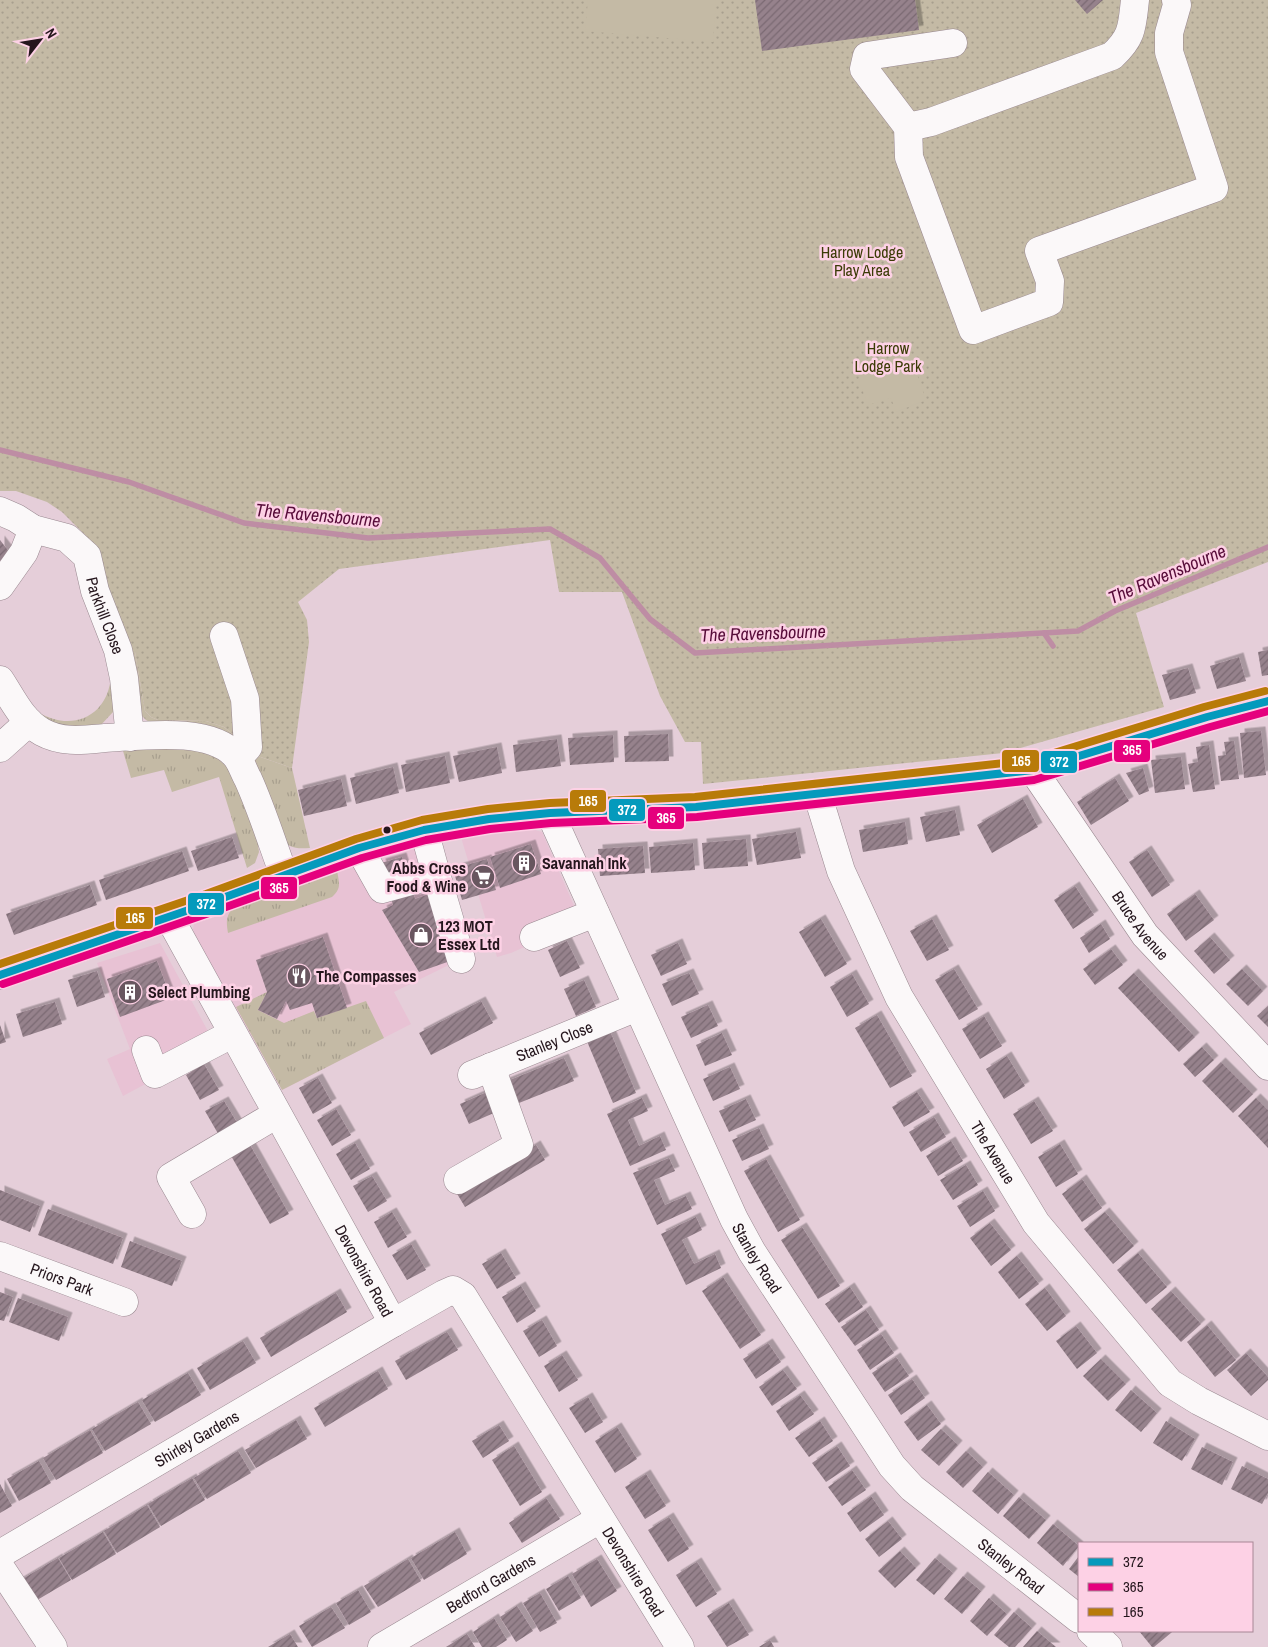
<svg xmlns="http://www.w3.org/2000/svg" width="1268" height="1647" viewBox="0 0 1268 1647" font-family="'Archivo Narrow',sans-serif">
<defs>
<pattern id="grass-tufts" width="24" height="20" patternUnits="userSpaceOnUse" patternTransform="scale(1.25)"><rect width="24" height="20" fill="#c4baa5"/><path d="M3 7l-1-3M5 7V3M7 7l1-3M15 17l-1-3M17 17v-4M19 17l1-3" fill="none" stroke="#a89f8e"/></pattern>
<pattern id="park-dots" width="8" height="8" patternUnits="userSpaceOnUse" patternTransform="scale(1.25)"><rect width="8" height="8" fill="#c4baa5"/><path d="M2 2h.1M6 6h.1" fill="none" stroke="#a89f8e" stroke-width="1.8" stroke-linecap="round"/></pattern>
<pattern id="building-hatch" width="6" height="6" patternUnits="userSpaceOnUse" patternTransform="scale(1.25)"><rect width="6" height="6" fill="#96828c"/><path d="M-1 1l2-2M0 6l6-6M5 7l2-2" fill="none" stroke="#7a6972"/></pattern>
<filter id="shadow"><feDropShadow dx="4.5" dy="-4.5" stdDeviation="0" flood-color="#0004"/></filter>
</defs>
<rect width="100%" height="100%" fill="#e5ced9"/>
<g fill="#e8c2d4">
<path d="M535 830 542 832 581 922 511 953 497 957 460 834Z"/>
<path d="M430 837 457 961 394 992 411 1024 282 1090 195 936 193 929 194 923 200 919Z"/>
<path d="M160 943 216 1046 123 1096 107 1059 130 1049 97 963Z"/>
</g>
<g fill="url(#grass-tufts)">
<path d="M135 652 145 711 151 717 158 720 206 721 224 727 244 743 155 725 146 720 140 714 127 653Z"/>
<path d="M111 675 114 711 99 727C78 729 51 731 38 712 72 733 109 716 111 675Z"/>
<path d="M196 746 208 749 231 770 257 836 259 852 255 863 247 868 219 777 172 792 164 770 131 778 123 751Z"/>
<path d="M252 754 292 768 310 848C294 849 290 848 278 837Z"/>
<path d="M337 870C339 883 342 888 332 897L228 933C226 921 226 917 233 907Z"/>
<path d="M267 992 258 1010 284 1023 314 1011 317 1018 366 1001 384 1038 282 1090 236 1007Z"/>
</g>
<path fill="url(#park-dots)" d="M0 0H1268V562L1136 613 1164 707 1003 753 703 784 701 742H685L660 696 622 592H559L550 540 339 569 298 602 307 620 309 642 292 768 252 754 244 743 224 727 206 721 158 720 151 717 145 711 135 652 127 653 88 538 62 512 47 502 16 491H0Z"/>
<g fill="#c4baa5">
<path d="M588 0H716L713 42 585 31Z"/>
<path d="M909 351 926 400 896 412 891 398 868 405 859 381 865 367Z"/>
</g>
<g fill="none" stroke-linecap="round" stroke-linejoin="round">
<g stroke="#be8da4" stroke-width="5.5">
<path d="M0 450 129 482 244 523 368 538 550 529 600 558 650 619 695 653 1078 631 1115 611 1268 547"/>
<path d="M1044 633 1053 646"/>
</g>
</g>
<g fill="url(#building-hatch)" filter="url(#shadow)">
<path d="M755 0H915L919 30 762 51Z"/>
<path d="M1075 0H1103L1087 14Z"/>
<path d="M0 540 10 553 0 561Z"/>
<path d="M1268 650V675L1262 676 1258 652Z"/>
<path d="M1239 657 1246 681 1217 689 1210 666Z"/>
<path d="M1188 668 1196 693 1170 700 1162 675Z"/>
<path d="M1261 731 1266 775 1244 778 1240 733Z"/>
<path d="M668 734 669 761 625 762 624 736Z"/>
<path d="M613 735 614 762 570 765 568 738Z"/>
<path d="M557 739 561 766 516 772 513 745Z"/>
<path d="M1234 741 1239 779 1221 781 1218 756 1226 755 1224 742Z"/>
<path d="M1209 745 1215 789 1193 792 1188 764 1198 762 1196 747Z"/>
<path d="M497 747 502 773 459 782 453 756Z"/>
<path d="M445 756 450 783 406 792 401 765Z"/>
<path d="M1181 757 1185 789 1155 793 1151 760Z"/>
<path d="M393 767 399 793 356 804 350 778Z"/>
<path d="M1143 768 1149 791 1139 795 1126 773Z"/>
<path d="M1115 778 1129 801 1091 825 1077 802Z"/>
<path d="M341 779 347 806 304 816 298 790Z"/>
<path d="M1023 799 1038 827 992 853 977 825Z"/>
<path d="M955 810 960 835 926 842 920 817Z"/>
<path d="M905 822 908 844 863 852 859 830Z"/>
<path d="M796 832 801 858 757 865 752 839Z"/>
<path d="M232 837 239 858 198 871 191 851Z"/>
<path d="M746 839 748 866 704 869 702 843Z"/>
<path d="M693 843 695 870 651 873 649 847Z"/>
<path d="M531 844 541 874 500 888 490 857Z"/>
<path d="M643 846 645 873 600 876 598 849Z"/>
<path d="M1147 850 1170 885 1152 897 1129 862Z"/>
<path d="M182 851 189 871 106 900 99 880Z"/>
<path d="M402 857 415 899 432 893 453 960 419 972 382 910 393 905 381 863Z"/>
<path d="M487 859 496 890 462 900 453 869Z"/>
<path d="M90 885 97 905 14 935 6 914Z"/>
<path d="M1075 886 1094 915 1073 929 1054 900Z"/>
<path d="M1195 894 1214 920 1186 941 1167 914Z"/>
<path d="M821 919 847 964 825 977 799 932Z"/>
<path d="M932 919 949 950 927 961 910 931Z"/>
<path d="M1101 924 1110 939 1089 953 1080 938Z"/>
<path d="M323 937 347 1008 317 1018 312 1003 290 1010 286 1001 277 1019 258 1010 267 992 256 960Z"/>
<path d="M1210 937 1230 960 1214 974 1194 951Z"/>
<path d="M567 941 580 968 560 977 548 950Z"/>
<path d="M678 943 687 964 661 976 651 955Z"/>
<path d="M1111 949 1123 965 1095 985 1083 969Z"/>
<path d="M157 961 171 998 120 1017 107 979Z"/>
<path d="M954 969 978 1009 959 1020 935 980Z"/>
<path d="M1242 969 1263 991 1248 1006 1226 984Z"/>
<path d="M97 971 105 997 77 1007 68 980Z"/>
<path d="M689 973 699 994 672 1006 662 984Z"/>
<path d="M1134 973 1195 1037 1179 1052 1118 988Z"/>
<path d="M852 974 869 1004 847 1017 830 987Z"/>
<path d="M584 980 596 1007 576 1016 564 989Z"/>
<path d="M481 1001 493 1023 431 1055 419 1033Z"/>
<path d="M55 1002 62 1024 23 1037 16 1014Z"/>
<path d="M708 1005 718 1026 691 1038 681 1017Z"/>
<path d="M1268 1006V1027L1257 1016Z"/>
<path d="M877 1015 912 1076 890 1088 855 1028Z"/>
<path d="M984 1016 1002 1046 980 1059 962 1029Z"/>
<path d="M0 1025 6 1042 0 1044Z"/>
<path d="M609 1029 636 1093 613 1103 586 1039Z"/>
<path d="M722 1033 732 1055 705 1066 696 1045Z"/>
<path d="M1202 1047 1214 1060 1195 1077 1183 1064Z"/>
<path d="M1007 1056 1025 1086 1004 1099 986 1069Z"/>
<path d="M564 1058 574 1081 509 1107 500 1084Z"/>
<path d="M1221 1062 1253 1094 1233 1113 1202 1081Z"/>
<path d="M204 1064 219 1090 200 1100 186 1075Z"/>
<path d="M730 1067 740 1089 713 1101 703 1079Z"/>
<path d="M318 1078 332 1103 313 1114 299 1088Z"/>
<path d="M487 1092 496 1112 469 1124 460 1104Z"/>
<path d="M917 1092 930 1112 904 1127 892 1107Z"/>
<path d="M642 1098 648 1111 628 1120 639 1146 660 1136 666 1150 630 1166 607 1114Z"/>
<path d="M1256 1098 1268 1110V1148L1238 1116Z"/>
<path d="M746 1099 756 1120 729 1132 719 1111Z"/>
<path d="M224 1101 239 1126 220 1137 205 1111Z"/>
<path d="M1034 1101 1053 1131 1031 1144 1013 1114Z"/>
<path d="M336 1109 351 1135 332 1146 317 1120Z"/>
<path d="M934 1117 946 1137 921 1152 909 1132Z"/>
<path d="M759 1128 769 1149 742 1161 732 1140Z"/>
<path d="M245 1136 289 1214 270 1224 226 1147Z"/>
<path d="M951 1141 963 1161 938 1176 926 1156Z"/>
<path d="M355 1143 370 1169 351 1180 336 1154Z"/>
<path d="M1060 1144 1078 1174 1056 1187 1038 1157Z"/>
<path d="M536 1145 545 1160 465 1207 456 1192Z"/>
<path d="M669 1158 675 1171 654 1180 665 1205 686 1196 692 1209 657 1225 633 1173Z"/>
<path d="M766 1159 800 1220 778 1232 744 1171Z"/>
<path d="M966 1165 978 1185 953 1200 940 1180Z"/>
<path d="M372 1176 387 1201 368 1212 353 1186Z"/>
<path d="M1082 1179 1102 1208 1082 1222 1062 1194Z"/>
<path d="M0 1190 40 1206 30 1232 0 1220Z"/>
<path d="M983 1191 995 1211 970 1227 957 1206Z"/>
<path d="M48 1209 123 1238 113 1264 38 1235Z"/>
<path d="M392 1212 407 1237 388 1248 374 1222Z"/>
<path d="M1105 1212 1134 1246 1113 1264 1084 1229Z"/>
<path d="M696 1217 702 1230 682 1240 694 1264 715 1254 721 1268 686 1285 661 1234Z"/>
<path d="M990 1223 1011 1250 991 1266 970 1238Z"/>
<path d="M802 1227 840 1286 818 1299 781 1240Z"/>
<path d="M130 1241 182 1261 172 1286 121 1267Z"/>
<path d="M411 1244 426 1270 407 1280 392 1255Z"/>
<path d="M501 1253 516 1278 497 1289 482 1264Z"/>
<path d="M1138 1253 1167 1287 1146 1304 1117 1270Z"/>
<path d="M1017 1256 1039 1284 1019 1299 998 1272Z"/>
<path d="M723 1277 761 1335 740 1349 702 1291Z"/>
<path d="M521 1286 536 1311 517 1323 502 1297Z"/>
<path d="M850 1287 863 1307 839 1323 825 1304Z"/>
<path d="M1045 1288 1066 1316 1047 1331 1025 1304Z"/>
<path d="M1171 1291 1201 1324 1181 1342 1151 1309Z"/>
<path d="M0 1292 13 1297 4 1321 0 1320Z"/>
<path d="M336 1293 347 1312 271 1357 260 1338Z"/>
<path d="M18 1298 68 1317 59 1341 9 1322Z"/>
<path d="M866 1310 879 1330 855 1346 841 1327Z"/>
<path d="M542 1320 557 1346 539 1357 523 1331Z"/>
<path d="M1207 1325 1236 1360 1215 1377 1187 1342Z"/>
<path d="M1076 1326 1097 1353 1077 1369 1056 1341Z"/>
<path d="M447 1332 458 1350 406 1380 395 1361Z"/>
<path d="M881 1334 894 1353 870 1370 857 1350Z"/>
<path d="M243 1341 256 1363 210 1390 197 1368Z"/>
<path d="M768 1343 781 1362 756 1379 743 1359Z"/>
<path d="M1246 1353 1268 1377V1380L1251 1396 1227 1370Z"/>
<path d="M562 1355 578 1380 559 1392 544 1366Z"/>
<path d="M896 1357 909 1376 885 1392 872 1373Z"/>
<path d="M1101 1359 1126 1384 1108 1401 1083 1376Z"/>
<path d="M783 1370 797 1389 772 1406 759 1387Z"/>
<path d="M378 1371 388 1389 325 1427 314 1408Z"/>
<path d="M188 1373 201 1395 155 1422 142 1400Z"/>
<path d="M912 1379 925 1398 901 1415 888 1395Z"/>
<path d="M1131 1390 1157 1413 1141 1432 1115 1410Z"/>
<path d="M800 1395 814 1414 789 1431 776 1411Z"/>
<path d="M588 1397 603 1422 585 1433 569 1408Z"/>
<path d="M138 1402 151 1424 105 1451 92 1429Z"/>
<path d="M927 1405 941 1424 918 1441 904 1422Z"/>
<path d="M296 1420 307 1439 256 1468 245 1450Z"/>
<path d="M820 1421 833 1441 809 1457 795 1438Z"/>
<path d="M1166 1421 1195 1439 1182 1461 1153 1443Z"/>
<path d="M499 1425 509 1441 483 1458 472 1441Z"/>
<path d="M617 1427 637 1459 615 1473 595 1441Z"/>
<path d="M941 1429 958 1445 939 1466 921 1450Z"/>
<path d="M90 1430 103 1453 56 1480 43 1458Z"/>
<path d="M514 1446 542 1492 520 1506 492 1460Z"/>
<path d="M837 1446 850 1466 826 1482 812 1463Z"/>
<path d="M1202 1447 1233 1462 1222 1485 1191 1469Z"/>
<path d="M238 1451 251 1473 207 1499 194 1478Z"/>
<path d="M966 1451 983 1467 963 1488 946 1472Z"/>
<path d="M39 1461 51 1483 19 1501 7 1479Z"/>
<path d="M1242 1466 1268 1479V1493L1262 1504 1231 1489Z"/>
<path d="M852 1470 866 1490 842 1506 828 1487Z"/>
<path d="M988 1472 1014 1495 998 1514 972 1491Z"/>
<path d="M646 1474 666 1506 645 1519 625 1487Z"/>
<path d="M192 1478 205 1500 161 1526 148 1504Z"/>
<path d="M0 1484 12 1506 0 1513Z"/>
<path d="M871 1496 884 1515 860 1532 847 1513Z"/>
<path d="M1019 1497 1046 1520 1029 1539 1003 1516Z"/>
<path d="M546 1498 560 1519 522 1543 509 1523Z"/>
<path d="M147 1505 160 1527 117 1553 104 1531Z"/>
<path d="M669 1517 689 1549 668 1562 648 1530Z"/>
<path d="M888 1521 902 1539 879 1557 865 1539Z"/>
<path d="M1053 1524 1079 1546 1063 1566 1037 1543Z"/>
<path d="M103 1532 116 1554 72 1580 59 1558Z"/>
<path d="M455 1532 467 1554 424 1580 411 1558Z"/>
<path d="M900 1551 916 1568 895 1588 878 1571Z"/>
<path d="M1079 1556V1577L1069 1569Z"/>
<path d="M58 1558 71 1580 27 1606 14 1584Z"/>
<path d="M935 1558 953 1573 934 1595 916 1580Z"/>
<path d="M408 1559 421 1581 378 1607 364 1586Z"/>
<path d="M597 1559 617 1591 591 1607 572 1574Z"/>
<path d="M697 1562 717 1594 696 1607 676 1575Z"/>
<path d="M568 1576 581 1598 559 1611 546 1589Z"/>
<path d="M963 1576 981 1591 962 1614 944 1599Z"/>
<path d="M358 1590 371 1612 349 1625 336 1603Z"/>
<path d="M540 1593 557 1623 540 1632 523 1603Z"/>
<path d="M989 1598 1007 1614 987 1636 970 1621Z"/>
<path d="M729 1603 749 1635 727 1647 707 1616Z"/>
<path d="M517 1606 533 1631 516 1642 500 1617Z"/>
<path d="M331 1607 345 1628 312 1647 299 1626Z"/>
<path d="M1014 1612 1032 1628 1015 1647H1009L994 1635Z"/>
<path d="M494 1618 507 1640 496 1647H482L473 1632Z"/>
<path d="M1037 1631 1056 1647H1023Z"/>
<path d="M1139 1631H1171L1172 1632 1154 1647H1152Z"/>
<path d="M290 1634 298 1647H268Z"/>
<path d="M467 1634 475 1647H446Z"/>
<path d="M770 1640 774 1647H759Z"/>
</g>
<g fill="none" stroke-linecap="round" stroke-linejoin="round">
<g stroke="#998890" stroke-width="29">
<g id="minor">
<path d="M953 43 867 56 864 69 908 127 909 157 973 330 1049 302 1050 281 1039 251 1214 188 1169 52V33L1177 5 1176 0"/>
<path d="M908 127 931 122 1112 56C1133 37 1132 26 1135 0"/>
<path id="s1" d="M0 511 16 518 33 529 67 538 87 556 95 591 118 650 124 678 130 737"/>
<path d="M0 586 24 552 33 529"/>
<path d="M224 636 245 699 248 747 238 758"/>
<path d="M0 680C12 698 22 721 42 732 62 743 83 740 105 738 142 736 210 726 236 756 241 762 244 772 248 779 262 810 272 843 284 875"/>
<path d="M0 748 29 722"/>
<path id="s2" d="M1033 770 1145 935 1268 1066"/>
<path id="s3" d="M817 793 841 871 899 997 1036 1223 1170 1383 1199 1401 1268 1436"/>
<path id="s4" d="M550 813 734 1219 752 1252 892 1466 912 1488 1079 1619"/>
<path d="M359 848 382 889 436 874 424 830"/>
<path d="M436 874 461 959"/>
<path id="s5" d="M169 917 393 1323 444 1294 453 1290 463 1296 680 1647"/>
<path d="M534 937 595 913"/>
<path d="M0 975 209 903 359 848 424 830 489 819 550 813 696 807 1033 770 1207 717 1268 701"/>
<path d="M146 1050 155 1074 232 1034"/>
<path id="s6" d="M472 1075 637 1007"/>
<path d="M458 1180 519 1145 491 1067"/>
<path d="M192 1214 171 1177 277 1114"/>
<path id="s7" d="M0 1256 124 1302"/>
<path id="s8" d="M0 1554 393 1323"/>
<path d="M0 1567 53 1647"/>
<path d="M1091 1631 1108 1647"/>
<path id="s9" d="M382 1647 600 1519"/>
</g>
</g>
<use href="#minor" stroke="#fbf8f9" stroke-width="28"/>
<g stroke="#fdd1e5" stroke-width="11">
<path id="bus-1" d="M0 975 209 903 359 848 424 830 489 819 550 813 696 807 1033 770 1207 717 1268 701"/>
</g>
<g stroke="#fdd1e5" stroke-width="11">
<path id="bus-2" d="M3 984 212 912 362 858 426 840 490 829 551 823 697 817 1034 780 1210 727 1268 711"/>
</g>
<g stroke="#fdd1e5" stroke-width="11">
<path id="bus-3" d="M0 964 206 894 356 839 422 820 488 809 550 803 695 797 1031 760 1204 707 1265 691"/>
</g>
<use href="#bus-1" stroke="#049abc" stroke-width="8"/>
<use href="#bus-2" stroke="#e5007d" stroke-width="8"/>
<use href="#bus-3" stroke="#b87b09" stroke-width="8"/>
</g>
<defs>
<g id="building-disc" transform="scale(1.25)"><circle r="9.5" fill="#68565f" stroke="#fdd1e5"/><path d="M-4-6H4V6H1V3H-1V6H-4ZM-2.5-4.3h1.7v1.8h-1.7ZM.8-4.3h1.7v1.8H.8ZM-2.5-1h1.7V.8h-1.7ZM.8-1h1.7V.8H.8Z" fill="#fff"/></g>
<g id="supermarket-disc" transform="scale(1.25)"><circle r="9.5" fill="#68565f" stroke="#fdd1e5"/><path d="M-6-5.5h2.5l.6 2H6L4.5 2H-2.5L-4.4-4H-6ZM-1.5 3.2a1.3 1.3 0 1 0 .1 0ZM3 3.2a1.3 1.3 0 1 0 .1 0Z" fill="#fff"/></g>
<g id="shop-disc" transform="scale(1.25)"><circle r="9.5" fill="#68565f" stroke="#fdd1e5"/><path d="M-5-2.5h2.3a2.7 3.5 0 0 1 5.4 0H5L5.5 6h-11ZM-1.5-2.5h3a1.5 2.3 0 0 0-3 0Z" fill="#fff"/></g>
<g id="restaurant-disc" transform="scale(1.25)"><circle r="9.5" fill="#68565f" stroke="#fdd1e5"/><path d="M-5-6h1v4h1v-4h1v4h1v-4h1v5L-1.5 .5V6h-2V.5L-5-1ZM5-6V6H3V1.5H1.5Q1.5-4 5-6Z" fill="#fff"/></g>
</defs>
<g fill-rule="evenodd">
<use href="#building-disc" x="524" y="863"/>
<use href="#supermarket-disc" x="483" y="877"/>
<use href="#shop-disc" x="421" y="935"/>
<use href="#restaurant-disc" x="299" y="976"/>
<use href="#building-disc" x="130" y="992"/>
</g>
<circle fill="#25161d" stroke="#fdd1e5" stroke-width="2" cx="387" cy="830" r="4.5"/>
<g text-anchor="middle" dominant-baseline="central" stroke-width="5" stroke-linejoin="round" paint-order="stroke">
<g font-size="16" fill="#3b3b06" stroke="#fdd1e5">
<text x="862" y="252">Harrow Lodge<tspan x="862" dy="18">Play Area</tspan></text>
<text x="888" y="348">Harrow<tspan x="888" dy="18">Lodge Park</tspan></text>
</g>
<g font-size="16" fill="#25161d" stroke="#fdd1e5">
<text stroke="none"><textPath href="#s1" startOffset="162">Parkhill Close</textPath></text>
<text stroke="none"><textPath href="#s2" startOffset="189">Bruce Avenue</textPath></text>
<text stroke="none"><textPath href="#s6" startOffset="89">Stanley Close</textPath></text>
<text stroke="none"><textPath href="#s3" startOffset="402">The Avenue</textPath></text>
<text stroke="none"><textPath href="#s4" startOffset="491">Stanley Road</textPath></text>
<text stroke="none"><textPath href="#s5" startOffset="404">Devonshire Road</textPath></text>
<text stroke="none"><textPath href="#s7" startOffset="66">Priors Park</textPath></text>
<text stroke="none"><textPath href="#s8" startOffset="228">Shirley Gardens</textPath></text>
<text stroke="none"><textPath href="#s4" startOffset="895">Stanley Road</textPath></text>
<text stroke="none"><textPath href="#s5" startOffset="868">Devonshire Road</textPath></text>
<text stroke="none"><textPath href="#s9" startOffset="126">Bedford Gardens</textPath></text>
</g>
<g font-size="16" font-weight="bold" fill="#25161d" stroke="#fdd1e5" text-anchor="start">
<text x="542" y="863">Savannah Ink</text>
<text x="466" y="868" text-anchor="end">Abbs Cross<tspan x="466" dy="18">Food &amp; Wine</tspan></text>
<text x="438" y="926">123 MOT<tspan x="438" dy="18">Essex Ltd</tspan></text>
<text x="316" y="976">The Compasses</text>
<text x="148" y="992">Select Plumbing</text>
</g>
<g font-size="18" font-style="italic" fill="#570c39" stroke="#fdd1e5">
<text transform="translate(318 515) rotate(5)">The Ravensbourne</text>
<text transform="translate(1167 574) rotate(-23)">The Ravensbourne</text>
<text transform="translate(763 633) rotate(-2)">The Ravensbourne</text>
</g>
</g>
<g stroke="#fdd1e5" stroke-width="2">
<rect x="1113" y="739" width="38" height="24" rx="5" fill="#e5007d"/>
<rect x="1001" y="749" width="39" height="24" rx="5" fill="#b87b09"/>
<rect x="1040" y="750" width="38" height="24" rx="5" fill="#049abc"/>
<rect x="569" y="789" width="38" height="24" rx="5" fill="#b87b09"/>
<rect x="608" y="798" width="38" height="24" rx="5" fill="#049abc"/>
<rect x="647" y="806" width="38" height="24" rx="5" fill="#e5007d"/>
<rect x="260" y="876" width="38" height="24" rx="5" fill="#e5007d"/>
<rect x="187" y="892" width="38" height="24" rx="5" fill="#049abc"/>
<rect x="115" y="906" width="39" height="24" rx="5" fill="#b87b09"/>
</g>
<g font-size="14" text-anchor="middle" font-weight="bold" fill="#fff">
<text x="1132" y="755">365</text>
<text x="1021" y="766">165</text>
<text x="1059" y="767">372</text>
<text x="588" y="806">165</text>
<text x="627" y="815">372</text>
<text x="666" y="823">365</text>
<text x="279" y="893">365</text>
<text x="206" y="909">372</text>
<text x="135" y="923">165</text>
</g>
<rect x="1078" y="1542" width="175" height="90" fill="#fdd1e5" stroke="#a78695"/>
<rect x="1088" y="1558" width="25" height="8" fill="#049abc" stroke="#a78695"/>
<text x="1123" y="1567" font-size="15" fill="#25161d">372</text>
<rect x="1088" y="1583" width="25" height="8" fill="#e5007d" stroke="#a78695"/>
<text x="1123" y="1592" font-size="15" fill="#25161d">365</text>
<rect x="1088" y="1608" width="25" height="8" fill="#b87b09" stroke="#a78695"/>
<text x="1123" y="1617" font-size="15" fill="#25161d">165</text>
<g transform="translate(40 40) rotate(59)" stroke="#fdd1e5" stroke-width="4" paint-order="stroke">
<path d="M0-4L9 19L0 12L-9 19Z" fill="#25161d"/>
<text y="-8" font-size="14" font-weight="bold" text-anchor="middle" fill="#25161d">N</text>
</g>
</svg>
